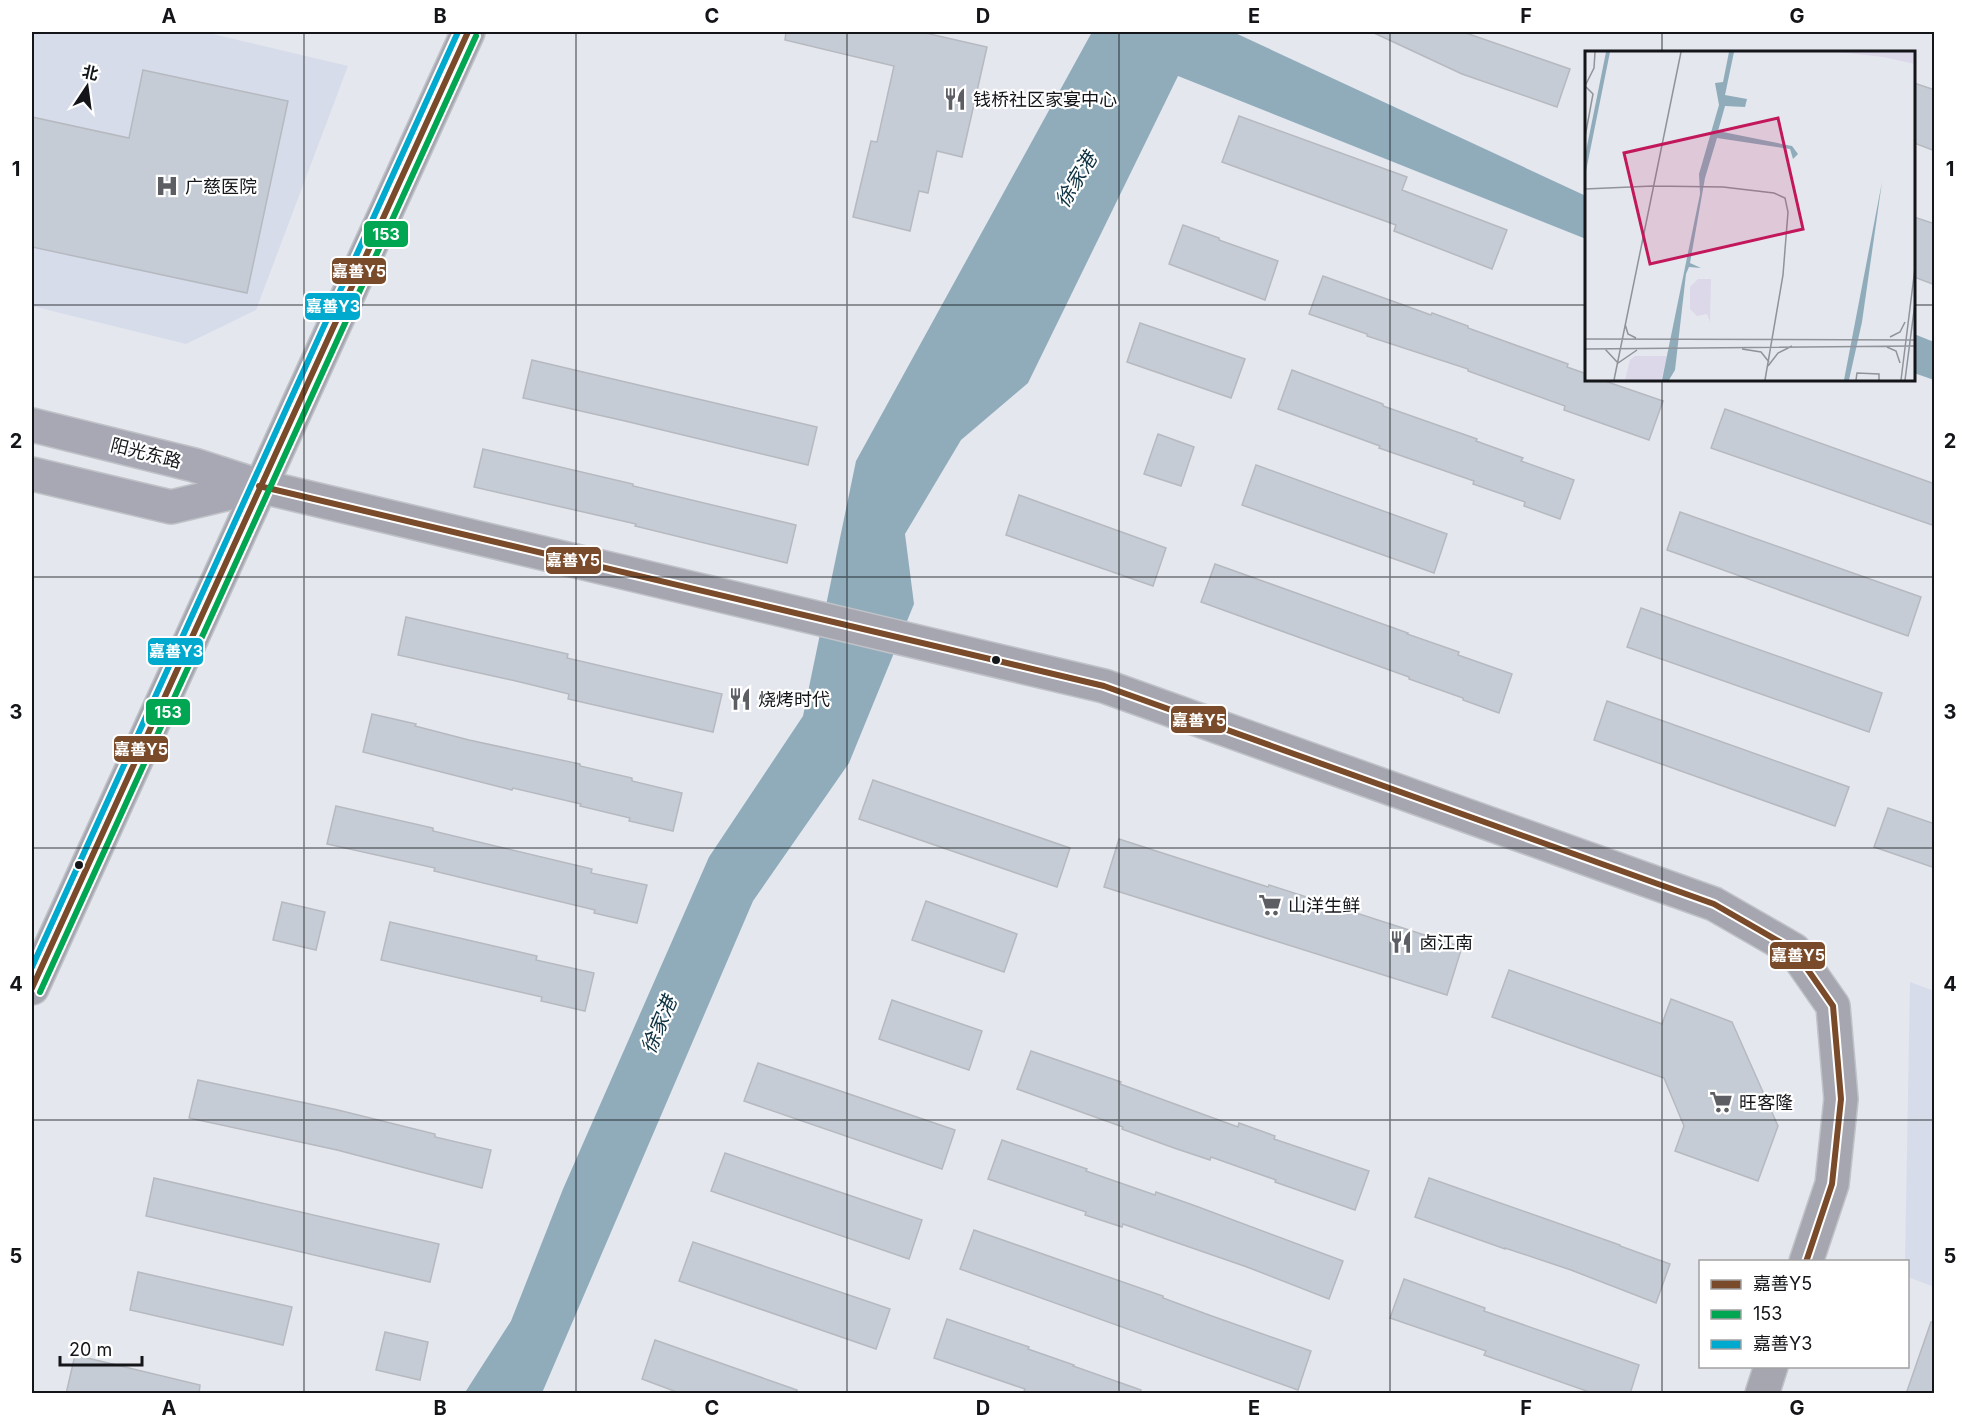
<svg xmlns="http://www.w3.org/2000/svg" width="1966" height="1425" viewBox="0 0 1966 1425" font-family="Inter,'Noto Sans SC',sans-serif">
<rect width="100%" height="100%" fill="#e4e7ee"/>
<g fill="#d7dceb">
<path d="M32 32H204L348 66 256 310 186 344 32 306Z"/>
<path d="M1910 982 1934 991V1287L1908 1277V1262L1905 1261Z"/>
</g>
<g fill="#90acbb">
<path d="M1092 32H1233L1586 196V239L1178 76 1028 383 961 440 905 534 914 604 849 763 753 901 542 1393 464 1394 511 1321 563 1189 709 857 803 716 856 461Z"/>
<path d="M1914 334 1934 342V380L1914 373Z"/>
</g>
<g fill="#c5ccd5" stroke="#b6b9bf" stroke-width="1.5">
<path d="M786 32H921L987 47 962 157 937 151 928 193 919 191 910 231 853 217 871 141 877 142 894 66 785 40Z"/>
<path d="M1372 32H1463L1570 69 1557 107 1462 74Z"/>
<path d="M143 70 288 101 247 293 32 247V117L129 138Z"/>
<path d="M1914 83 1935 90V151L1914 143Z"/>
<path d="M1239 116 1407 177 1402 190 1507 230 1492 269 1394 231 1396 225 1222 162Z"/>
<path d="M1914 217 1935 224V285L1914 277Z"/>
<path d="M1183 225 1219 238V240L1278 261 1265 300 1169 264Z"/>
<path d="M1323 276 1431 315 1432 313 1468 326V328L1568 364 1567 367 1587 374V380H1602L1663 401 1649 440 1564 410 1565 406 1468 371V369L1367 336V334L1309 314Z"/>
<path d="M1140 323 1245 359 1231 398 1127 362Z"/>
<path d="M532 360 817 427 808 465 625 421 523 398Z"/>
<path d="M1292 370 1383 404V406L1477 439 1476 441 1523 458 1521 461 1574 480 1560 519 1524 506 1525 502 1473 484 1474 481 1379 448 1380 446 1278 409Z"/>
<path d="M1725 409 1935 484V526L1711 448Z"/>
<path d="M1158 434 1194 447 1181 486 1144 474Z"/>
<path d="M483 449 633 484V486L796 525 787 563 635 526 636 524 474 487Z"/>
<path d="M1256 465 1447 534 1434 573 1242 505Z"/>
<path d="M1019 495 1166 548 1153 586 1006 535Z"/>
<path d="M1680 512 1921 597 1908 636 1667 550Z"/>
<path d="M1215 564 1408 633 1407 634 1459 652 1458 655 1512 674 1499 713 1463 700V698L1409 679V677L1201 602Z"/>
<path d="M1641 608 1882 693 1869 732 1627 647Z"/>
<path d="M406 617 568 654 567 658 722 694 713 732 568 699 569 694 516 681 398 655Z"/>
<path d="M1607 701 1849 787 1835 826 1594 740Z"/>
<path d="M372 714 416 724 415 726 469 740 580 764V766L632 778V781L682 793 673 831 629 821 630 818 580 806 581 804 513 788 512 790 363 752Z"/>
<path d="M873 780 1070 848 1057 887 859 819Z"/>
<path d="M336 806 433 828V831L592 869 591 873 647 885 637 923 594 913 595 910 434 871 435 868 327 844Z"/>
<path d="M1888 808 1935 824V868L1874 847Z"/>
<path d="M1119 839 1268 887 1269 885 1462 947 1447 995 1104 887Z"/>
<path d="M926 901 1017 934 1004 972 912 940Z"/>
<path d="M282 902 325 912 316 950 273 940Z"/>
<path d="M390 922 537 956 536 960 594 973 585 1011 541 1001 542 997 381 960Z"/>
<path d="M1509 970 1662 1024 1671 999 1732 1022 1778 1126 1758 1181 1675 1151 1684 1126 1664 1078 1492 1017Z"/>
<path d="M892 1000 982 1031 969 1070 879 1039Z"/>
<path d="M1031 1051 1121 1082 1120 1084 1238 1127 1239 1123 1275 1136 1274 1139 1369 1171 1355 1210 1275 1182 1276 1180 1211 1157 1210 1160 1174 1148 1122 1129 1123 1127 1017 1089Z"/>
<path d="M758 1063 955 1130 942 1169 744 1101Z"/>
<path d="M198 1080 338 1110 435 1134V1137L491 1150 482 1188 337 1150 189 1118Z"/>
<path d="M1002 1140 1087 1169 1086 1171 1155 1195 1156 1192 1193 1205 1343 1261 1329 1299 1247 1267 1123 1224 1122 1227 1085 1215 1086 1212 988 1179Z"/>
<path d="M725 1153 922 1220 909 1259 711 1191Z"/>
<path d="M154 1178 439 1244 430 1282 146 1216Z"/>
<path d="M1429 1178 1620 1245V1246L1670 1264 1656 1303 1571 1270 1505 1248V1249L1415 1217Z"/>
<path d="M974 1230 1163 1296V1298L1209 1315 1311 1351 1298 1390 960 1269Z"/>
<path d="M693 1242 890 1309 876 1349 679 1281Z"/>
<path d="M138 1272 292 1307 283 1345 130 1310Z"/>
<path d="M1404 1279 1485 1308 1484 1311 1639 1365 1630 1394H1595L1484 1355 1486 1351 1390 1318Z"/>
<path d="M947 1319 1029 1347 1028 1349 1074 1365 1073 1366 1141 1390 1140 1394H1023L1025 1389 934 1358Z"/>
<path d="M1931 1322 1935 1323V1394H1906Z"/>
<path d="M385 1332 428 1342 420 1380 376 1370Z"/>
<path d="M655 1340 797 1390 796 1394H682L642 1379Z"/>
<path d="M75 1355 200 1385 199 1394H66Z"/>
</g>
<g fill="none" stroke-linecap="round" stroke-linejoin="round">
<g stroke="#bfc2c7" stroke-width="36">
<g id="minor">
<path d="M259 486 1104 686 1714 904 1794 950 1833 1006 1841 1099 1832 1184 1806 1262"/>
<path d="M32 988 468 32"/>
<path d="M1762 1394 1771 1366"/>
</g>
</g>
<g stroke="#bfc2c7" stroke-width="36">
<g id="major">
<path d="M32 425 194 465 259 486"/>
<path d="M32 474 171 507 259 486"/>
</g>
</g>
<use href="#minor" stroke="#a6a6b1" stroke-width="33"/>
<use href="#major" stroke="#a8a7b4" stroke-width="33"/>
<g stroke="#fff" stroke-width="10">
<g id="bus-1">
<path d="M259 486 1104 686 1714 904 1794 950 1833 1006 1841 1099 1832 1184 1806 1262"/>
<path d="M32 988 468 32"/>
</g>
</g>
<g stroke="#fff" stroke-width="10">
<path id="bus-2" d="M40 992 476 36"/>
</g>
<g stroke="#fff" stroke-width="10">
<path id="bus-3" d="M32 967 458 32"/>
</g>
<use href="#bus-1" stroke="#7a4b2a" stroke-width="6"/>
<use href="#bus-2" stroke="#00a651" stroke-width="6"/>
<use href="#bus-3" stroke="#00a9ce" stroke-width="6"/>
</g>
<path fill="none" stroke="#131519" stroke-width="1.5" stroke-opacity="0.55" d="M304 32V1394M576 32V1394M847 32V1394M1119 32V1394M1390 32V1394M1662 32V52M32 305H1586M1914 305H1934M1662 380V1394M32 577H1934M32 848H1934M32 1120H1934"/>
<defs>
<g id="restaurant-bare" transform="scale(1.8)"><path d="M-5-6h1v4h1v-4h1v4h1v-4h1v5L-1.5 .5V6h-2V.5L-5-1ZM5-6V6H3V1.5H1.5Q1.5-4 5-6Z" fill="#5c5e64" stroke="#fff" stroke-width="2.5" paint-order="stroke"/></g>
<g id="hospital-bare" transform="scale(1.8)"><path d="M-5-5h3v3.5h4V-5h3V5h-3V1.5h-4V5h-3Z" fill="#5c5e64" stroke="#fff" stroke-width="2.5" paint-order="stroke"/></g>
<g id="supermarket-bare" transform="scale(1.8)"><path d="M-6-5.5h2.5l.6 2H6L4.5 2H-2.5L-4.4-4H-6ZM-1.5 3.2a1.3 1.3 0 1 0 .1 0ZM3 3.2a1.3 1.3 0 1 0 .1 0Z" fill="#5c5e64" stroke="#fff" stroke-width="2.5" paint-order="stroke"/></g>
</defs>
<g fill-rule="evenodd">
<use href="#restaurant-bare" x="955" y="99"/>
<use href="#hospital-bare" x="167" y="186"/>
<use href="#restaurant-bare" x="740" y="699"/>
<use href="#supermarket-bare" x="1270" y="905"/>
<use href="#restaurant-bare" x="1401" y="942"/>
<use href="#supermarket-bare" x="1721" y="1102"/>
</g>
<g fill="#131519" stroke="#fff" stroke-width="2">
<circle cx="996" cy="660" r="5"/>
<circle cx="79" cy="865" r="5"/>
</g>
<g text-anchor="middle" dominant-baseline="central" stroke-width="4.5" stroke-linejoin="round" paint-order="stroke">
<g font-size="18" fill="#131519" stroke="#fff" text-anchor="start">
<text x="973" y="99">钱桥社区家宴中心</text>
<text x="185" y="186">广慈医院</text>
<text x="758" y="699">烧烤时代</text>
<text x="1288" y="905">山洋生鲜</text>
<text x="1419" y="942">卤江南</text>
<text x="1739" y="1102">旺客隆</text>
</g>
<g font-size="18" fill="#131519" stroke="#fff">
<text transform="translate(146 453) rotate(14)">阳光东路</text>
</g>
<g font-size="20" font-style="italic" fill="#0b303f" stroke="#fff">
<text transform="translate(1076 180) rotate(-59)">徐家港</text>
<text transform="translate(659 1025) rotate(-67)">徐家港</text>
</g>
</g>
<g transform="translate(1585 51)">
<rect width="330" height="330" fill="#e4e7ee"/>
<path d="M254 1H330V13L298 6ZM113 228H126L125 271 122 263 112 265 105 258V236ZM50 305H82L76 329H40L45 309Z" fill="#dcd7e9"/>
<path d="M21 1H25L0 125V105ZM144 1H149L140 44 162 48 160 56 140 55 133 80 207 95 213 103 208 108 205 98 132 87 120 127 105 212 116 217 104 216 101 223 90 319 84 329H77L115 143 114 123 134 54 130 32 138 31ZM297 131 277 271 264 329H259Z" fill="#90acbb"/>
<path fill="none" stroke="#909399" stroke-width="1.5" d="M0 35 8 43 0 86M0 35 9 17 10 1M68 135 138 136 189 142 200 147 203 161 198 224 180 329M0 138 68 135M40 273 43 283 51 287M305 286 315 281 320 271M0 288 330 289M302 296 311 300 315 312M0 298 330 295M20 298 33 312 52 299M157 298 176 301 184 311M183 315 193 302 207 295M29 329 96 1M271 329 272 322 294 323V329M316 329 330 217V179M320 329 330 252"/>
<path fill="#c2185b" fill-opacity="0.15" stroke="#c2185b" stroke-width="3" d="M193 67 218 178 65 213 39 102Z"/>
<rect width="330" height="330" fill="none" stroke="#131519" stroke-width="3"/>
</g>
<g stroke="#fff" stroke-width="2">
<rect x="363" y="220" width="46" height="28" rx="6" fill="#00a651"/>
<rect x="331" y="257" width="56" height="28" rx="6" fill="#7a4b2a"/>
<rect x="304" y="292" width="57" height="29" rx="6" fill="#00a9ce"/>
<rect x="545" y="546" width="57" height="29" rx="6" fill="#7a4b2a"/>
<rect x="147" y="637" width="57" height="29" rx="6" fill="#00a9ce"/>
<rect x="145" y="698" width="46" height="28" rx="6" fill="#00a651"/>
<rect x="1170" y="705" width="57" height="29" rx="6" fill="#7a4b2a"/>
<rect x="113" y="735" width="56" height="28" rx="6" fill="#7a4b2a"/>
<rect x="1769" y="941" width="57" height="29" rx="6" fill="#7a4b2a"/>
</g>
<g font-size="16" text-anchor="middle" font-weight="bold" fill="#fff">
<text x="386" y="240">153</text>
<text x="359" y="277">嘉善Y5</text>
<text x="333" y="312">嘉善Y3</text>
<text x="573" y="566">嘉善Y5</text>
<text x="176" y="657">嘉善Y3</text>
<text x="168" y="718">153</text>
<text x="1199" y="726">嘉善Y5</text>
<text x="141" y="755">嘉善Y5</text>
<text x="1798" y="961">嘉善Y5</text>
</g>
<rect width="1966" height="1425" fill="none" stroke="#ffffff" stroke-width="66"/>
<rect x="1699" y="1260" width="210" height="108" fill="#ffffff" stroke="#a1a1a3" stroke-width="1.5"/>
<rect x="1711" y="1280" width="30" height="9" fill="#7a4b2a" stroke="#a1a1a3" stroke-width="1.5"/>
<text x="1753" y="1290" font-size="18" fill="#131519">嘉善Y5</text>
<rect x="1711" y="1310" width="30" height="9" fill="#00a651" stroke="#a1a1a3" stroke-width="1.5"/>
<text x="1753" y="1320" font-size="18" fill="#131519">153</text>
<rect x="1711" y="1340" width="30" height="9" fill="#00a9ce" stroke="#a1a1a3" stroke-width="1.5"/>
<text x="1753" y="1350" font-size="18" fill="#131519">嘉善Y3</text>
<g transform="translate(87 87) rotate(13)" stroke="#ffffff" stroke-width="4.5" paint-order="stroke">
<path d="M0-4.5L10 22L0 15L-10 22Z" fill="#131519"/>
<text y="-9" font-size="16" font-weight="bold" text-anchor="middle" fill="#131519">北</text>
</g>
<path d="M60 1356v9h82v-9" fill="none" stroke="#131519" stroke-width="3"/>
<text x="69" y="1356" font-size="18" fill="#131519" stroke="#ffffff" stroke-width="4.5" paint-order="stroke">20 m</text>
<rect x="33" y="33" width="1900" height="1359" fill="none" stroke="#131519" stroke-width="2"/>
<g font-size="20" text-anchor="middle" font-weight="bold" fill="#131519">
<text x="169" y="23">A</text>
<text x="440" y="23">B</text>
<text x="712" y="23">C</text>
<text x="983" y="23">D</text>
<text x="1254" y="23">E</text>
<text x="1526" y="23">F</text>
<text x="1797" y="23">G</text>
<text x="16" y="176">1</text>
<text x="1950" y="176">1</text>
<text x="16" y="448">2</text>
<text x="1950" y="448">2</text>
<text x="16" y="719">3</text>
<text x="1950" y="719">3</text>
<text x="16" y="991">4</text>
<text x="1950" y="991">4</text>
<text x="16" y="1263">5</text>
<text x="1950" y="1263">5</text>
<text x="169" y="1415">A</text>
<text x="440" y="1415">B</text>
<text x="712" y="1415">C</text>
<text x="983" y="1415">D</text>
<text x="1254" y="1415">E</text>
<text x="1526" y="1415">F</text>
<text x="1797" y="1415">G</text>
</g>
</svg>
